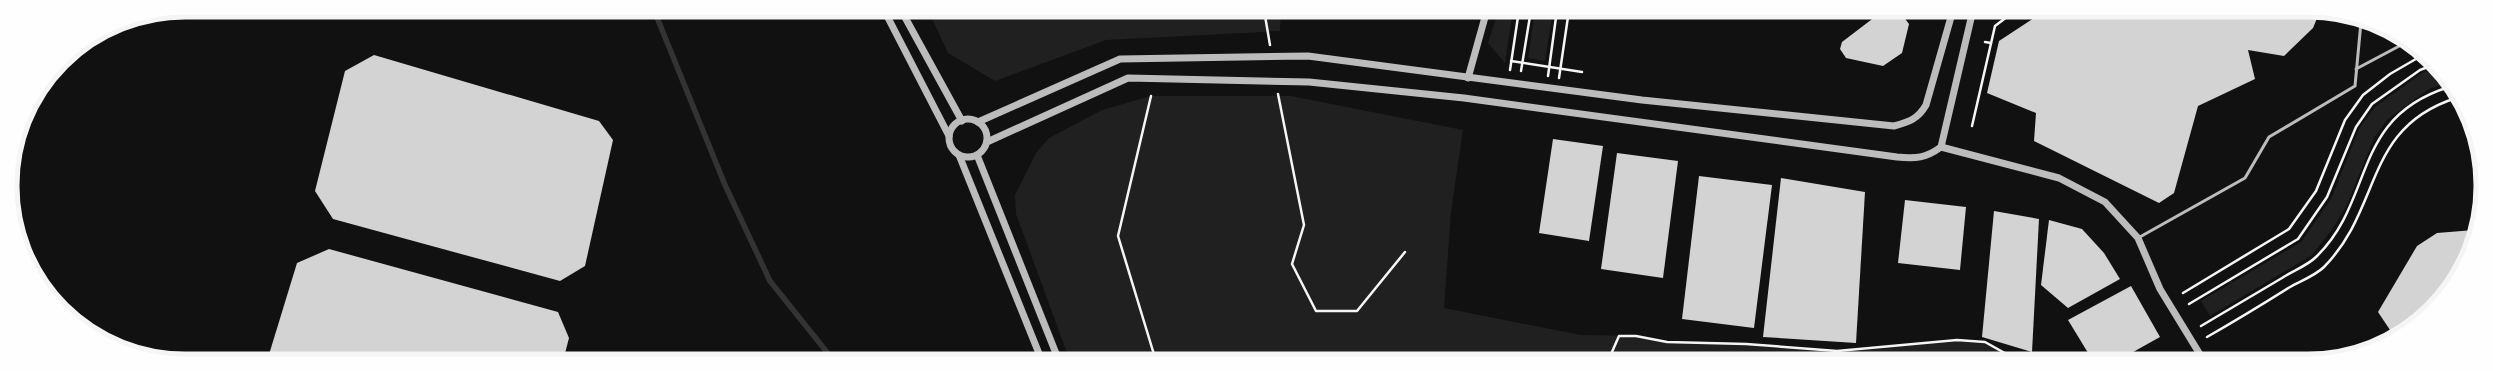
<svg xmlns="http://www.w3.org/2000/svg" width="2493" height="371" viewBox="0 0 2493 371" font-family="Arial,sans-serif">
<rect width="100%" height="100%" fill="#111"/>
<g fill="#202020">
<path d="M928 10H1281L1280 31 1106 40 995 81 948 53Z"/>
<path d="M1499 10H1513L1505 63 1488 43Z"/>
<path d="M1535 10H1553L1545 61 1528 58Z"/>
<path d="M2438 68 2447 83 2429 89 2388 119 2374 138 2346 207 2331 231 2312 255 2210 316 2201 301 2301 242 2331 199 2359 129 2375 107 2422 73Z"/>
<path d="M1151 96H1291L1463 130 1451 212 1444 308 1581 335 1636 336 1667 342 1746 344 1837 351 1957 340 1985 342 2016 361H1070L1016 214 1015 195 1036 153 1049 138 1102 110Z"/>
</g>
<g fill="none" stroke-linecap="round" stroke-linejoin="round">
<path stroke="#333" stroke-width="5.5" d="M654 10 725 185 770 281 834 361"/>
</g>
<g fill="#d3d3d3">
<path d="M1884 10 1900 12 1909 24 1902 53 1883 66 1846 58 1840 49 1842 42Z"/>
<path d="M2046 10H2319L2320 11 2313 28 2284 56 2248 50 2255 79 2198 106 2174 193 2159 203 2034 141 2036 113 1987 93 1999 41Z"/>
<path d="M374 55 599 121 613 140 585 266 560 281 333 219 315 191 345 71Z"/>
<path d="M1553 139 1603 146 1589 241 1539 233Z"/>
<path d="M1617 153 1678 161 1663 278 1601 269Z"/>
<path d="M1699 176 1772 185 1754 328 1682 319Z"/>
<path d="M1781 178 1865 192 1856 343 1763 337Z"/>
<path d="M1905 200 1966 207 1960 270 1898 263Z"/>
<path d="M1994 211 2039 219 2032 352 1982 337Z"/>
<path d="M2049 220 2082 229 2104 253 2120 279 2068 308 2041 285Z"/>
<path d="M2474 230 2465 263 2432 309 2394 336 2378 312 2417 246 2437 233Z"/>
<path d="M329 249 558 312 569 338 563 361H267L297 263Z"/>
<path d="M2131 286 2160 337 2117 361H2093L2068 320Z"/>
</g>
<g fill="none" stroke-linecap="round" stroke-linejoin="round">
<g stroke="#f5f5f5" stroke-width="2.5">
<path d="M1098 10 1114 16H1145L1146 10"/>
<path d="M1264 10 1270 45"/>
<path d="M1985 42 1991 43"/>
<path d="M1511 61 1582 72"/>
<path d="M1510 70 1519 10"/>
<path d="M1521 71 1531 10"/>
<path d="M1548 76 1557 10"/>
<path d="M1559 78 1569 10"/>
<path d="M1278 94 1304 225 1292 264 1316 311H1357L1405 252"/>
<path d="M1151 96 1118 236 1156 361"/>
<path d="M1972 126 1995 26 2016 10"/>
<path d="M2183 293 2289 229 2316 191 2345 120 2363 95 2390 74 2421 56"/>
<path d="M2189 304 2298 239 2327 197 2356 127 2372 104 2420 70 2433 65"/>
<path d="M2201 326C2228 310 2255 294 2282 278 2292 271 2307 266 2316 257 2376 199 2350 118 2449 87"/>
<path d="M2207 337C2235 321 2263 304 2290 287 2301 281 2316 275 2324 267 2383 207 2363 128 2456 98"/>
<path d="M1608 361 1619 336H1636L1667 342 1746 344 1837 351 1957 340 1985 342 2019 361"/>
</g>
<g stroke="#bcbcbc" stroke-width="3">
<path d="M2356 69 2405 43"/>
<path d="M2138 238 2245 178 2269 137 2355 86 2361 22"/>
</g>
<g stroke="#bcbcbc" stroke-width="7">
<path d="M884 10 949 136"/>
<path d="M901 10 962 121"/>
<path d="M1468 78 1487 10"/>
<circle cx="968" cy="138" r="19"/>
<path d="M978 122 1120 59 1308 56 1642 100 1894 126C1909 122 1918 119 1926 105L1953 10"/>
<path d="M987 142 1128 78 1309 82 1464 98 1897 157C1916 159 1926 158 1941 147"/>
<path d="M1941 147 2059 178 2105 202 2138 238 2160 289 2204 361"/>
<path d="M1941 147 1973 10"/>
<path d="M959 155 1042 361"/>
<path d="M977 155 1059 361"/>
</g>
</g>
<path d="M0 0H2493V371H0ZM185 17H2308A168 168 0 0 1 2476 185V186A168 168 0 0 1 2308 354H185A168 168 0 0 1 17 186V185A168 168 0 0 1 185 17Z" fill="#fefefe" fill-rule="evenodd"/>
<path fill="none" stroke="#f5f5f5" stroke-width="5" d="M185 17H2308A168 168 0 0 1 2476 185V186A168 168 0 0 1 2308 354H185A168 168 0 0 1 17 186V185A168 168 0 0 1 185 17Z"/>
</svg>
